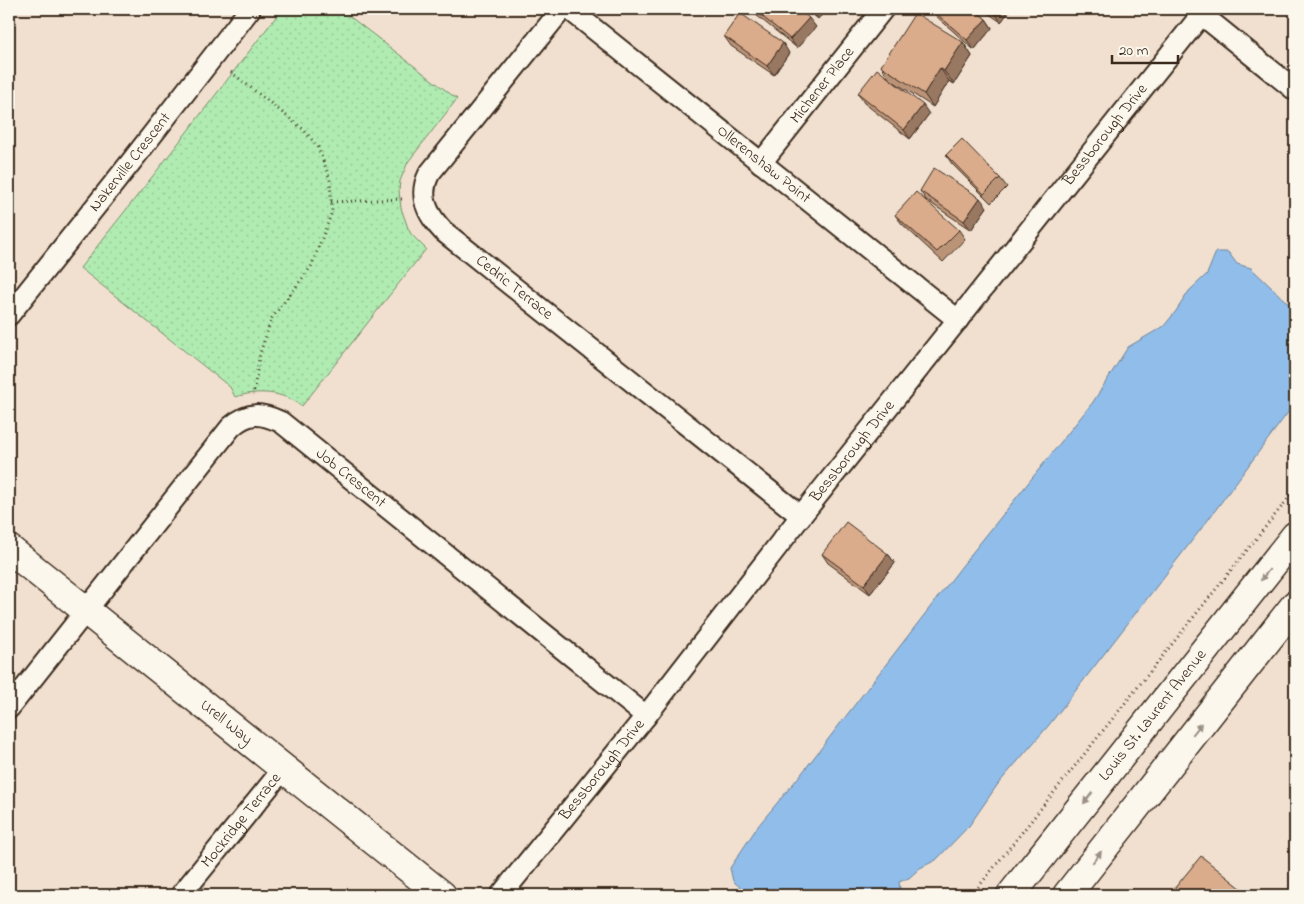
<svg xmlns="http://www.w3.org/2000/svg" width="1304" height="904" viewBox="0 0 1304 904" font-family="'Indie Flower',sans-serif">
<defs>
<pattern id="park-dots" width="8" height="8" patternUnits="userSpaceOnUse" patternTransform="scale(1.25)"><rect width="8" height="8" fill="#b0ecb2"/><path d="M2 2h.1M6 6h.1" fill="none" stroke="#98cb99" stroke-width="1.8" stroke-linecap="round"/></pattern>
</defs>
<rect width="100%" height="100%" fill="#f1e0cf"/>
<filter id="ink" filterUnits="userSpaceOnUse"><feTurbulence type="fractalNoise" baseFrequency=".02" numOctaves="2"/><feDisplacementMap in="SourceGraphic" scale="10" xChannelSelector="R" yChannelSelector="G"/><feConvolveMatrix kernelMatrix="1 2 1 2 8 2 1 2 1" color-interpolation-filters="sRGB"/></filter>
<g filter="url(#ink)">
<path fill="url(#park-dots)" stroke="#768b68" d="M282 9H340L457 99 408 162 400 181 399 191 401 208 408 228 411 234 426 249 302 406C282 391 257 390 235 397L230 387 80 268 156 172Z"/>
<path fill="#90bdea" stroke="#6e8298" d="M1216 252H1228L1237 264 1251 268 1295 310V403L1208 520 1049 725 998 784 969 826 936 860 920 868 909 878 899 882 901 895H749L733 881 730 868 758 826 802 773 972 553 1093 402 1128 347 1164 326 1176 311 1189 291 1207 274Z"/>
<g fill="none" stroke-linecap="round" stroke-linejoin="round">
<g stroke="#3b2a1e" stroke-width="24">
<g id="street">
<path id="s1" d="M562 9 429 174C418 196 427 214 443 231L801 516"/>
<path id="s2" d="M569 9 958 320"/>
<path d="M1201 14 1295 90"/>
<path id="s3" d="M761 163 883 9"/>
<path id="s4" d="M9 315 131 162 250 9"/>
<path id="s5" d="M9 708 231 427C249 411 261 413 281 422L646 716"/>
<path id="s6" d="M181 895 284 768"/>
<path id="s7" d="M501 895 646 716 801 516 1206 9"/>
</g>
</g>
<g stroke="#3b2a1e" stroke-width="31">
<g id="secondary">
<path id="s8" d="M9 549 442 895"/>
<path id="s9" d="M1011 895 1295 536"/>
<path d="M1067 895 1295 605"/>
</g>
</g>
<g stroke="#3b2a1e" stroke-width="3" stroke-dasharray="1 4" stroke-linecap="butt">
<path d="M231 72 303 129 318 147 330 179 332 212 311 267 272 318 260 353 253 395"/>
<path d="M331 202 402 199"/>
<path d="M972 895 1295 490"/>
</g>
<use href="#street" stroke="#fbf7ec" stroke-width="20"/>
<use href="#secondary" stroke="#fbf7ec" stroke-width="28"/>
</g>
<g fill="#bb9478" stroke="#3b2a1e">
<path d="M749 9H798L816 27 797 48 751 11Z"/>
<path d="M806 9H828L818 19Z"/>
<path d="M930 9H974L986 19 992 28 974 50 935 15Z"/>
<path d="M982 9H1011L1001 22Z"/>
<path d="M724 36 789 53 774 75 731 46Z"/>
<path d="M963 42 972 56 954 84 949 81 933 107 891 80 929 114 910 139 864 103 858 93 890 80 881 66Z"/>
<path d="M946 155 1000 178 1007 187 991 203 952 164Z"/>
<path d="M920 191 987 207 971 230 926 200Z"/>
<path d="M895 215 959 230 965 239 943 262 902 224Z"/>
<path d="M822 554H888L895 563 870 594 828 563Z"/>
</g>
<g fill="#997862" stroke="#3b2a1e">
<path d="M813 9H828L818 19 812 10Z"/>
<path d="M992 9H1011L1001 22Z"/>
<path d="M809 18 816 27 797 48 790 39Z"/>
<path d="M986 19 992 28 974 50 967 40Z"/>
<path d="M963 42 972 56 954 84 944 71Z"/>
<path d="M783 43 789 53 774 75 767 66Z"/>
<path d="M940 68 949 81 933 107 924 94Z"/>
<path d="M923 105 929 114 910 139 904 130Z"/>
<path d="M980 198 987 207 971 230 964 221Z"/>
<path d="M888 554 895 563 870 594 864 585Z"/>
<path d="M1242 889 1246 895H1236Z"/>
</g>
<g fill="#daac8c" stroke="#3b2a1e">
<path d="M753 9H798L809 18 790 39Z"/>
<path d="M931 9H974L986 19 967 40Z"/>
<path d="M740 13 783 43 767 66 724 36Z"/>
<path d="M915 13 963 42 944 71 940 68 924 94 881 66Z"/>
<path d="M877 69 923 105 904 130 858 93Z"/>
<path d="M962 139 1000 178 984 194 946 155Z"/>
<path d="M934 168 980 198 964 221 920 191Z"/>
<path d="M916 192 959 230 937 252 895 215Z"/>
<path d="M846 522 888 554 864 585 822 554Z"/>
<path d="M1201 856 1242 889 1236 895H1169Z"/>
</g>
<defs><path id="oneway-solid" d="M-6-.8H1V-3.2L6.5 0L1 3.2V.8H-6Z" transform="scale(1.25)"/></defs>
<g fill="#9b9085">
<use href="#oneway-solid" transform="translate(1265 575) rotate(128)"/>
<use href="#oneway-solid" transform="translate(1197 729) rotate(-52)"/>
<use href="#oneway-solid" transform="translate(1088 798) rotate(128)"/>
<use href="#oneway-solid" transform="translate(1097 857) rotate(-52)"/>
</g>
</g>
<g text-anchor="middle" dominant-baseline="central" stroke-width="5" stroke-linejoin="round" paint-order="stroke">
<g font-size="16" fill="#3b2a1e" stroke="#fbf7ec">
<text stroke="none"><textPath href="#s3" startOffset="99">Michener Place</textPath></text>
<text stroke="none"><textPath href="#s7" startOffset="971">Bessborough Drive</textPath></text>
<text stroke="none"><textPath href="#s4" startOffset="195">Nakerville Crescent</textPath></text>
<text stroke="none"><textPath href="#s2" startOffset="249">Ollerenshaw Point</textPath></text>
<text stroke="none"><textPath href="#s1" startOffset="366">Cedric Terrace</textPath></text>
<text stroke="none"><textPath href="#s7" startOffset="566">Bessborough Drive</textPath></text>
<text stroke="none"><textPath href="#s5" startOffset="502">Job Crescent</textPath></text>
<text stroke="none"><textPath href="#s9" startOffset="229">Louis St. Laurent Avenue</textPath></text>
<text stroke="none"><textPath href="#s8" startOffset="278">Urell Way</textPath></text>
<text stroke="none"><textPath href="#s7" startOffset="161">Bessborough Drive</textPath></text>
<text stroke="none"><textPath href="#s6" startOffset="96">Mockridge Terrace</textPath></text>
</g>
</g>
<rect width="1304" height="904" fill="none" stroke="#fbf7ec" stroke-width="30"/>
<rect x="15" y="15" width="1274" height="874" fill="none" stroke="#3b2a1e" stroke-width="2" filter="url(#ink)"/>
<path d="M1112 55v8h66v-8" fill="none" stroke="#3b2a1e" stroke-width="2.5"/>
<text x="1119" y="55" font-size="15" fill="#3b2a1e" stroke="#fbf7ec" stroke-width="4" paint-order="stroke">20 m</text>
</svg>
